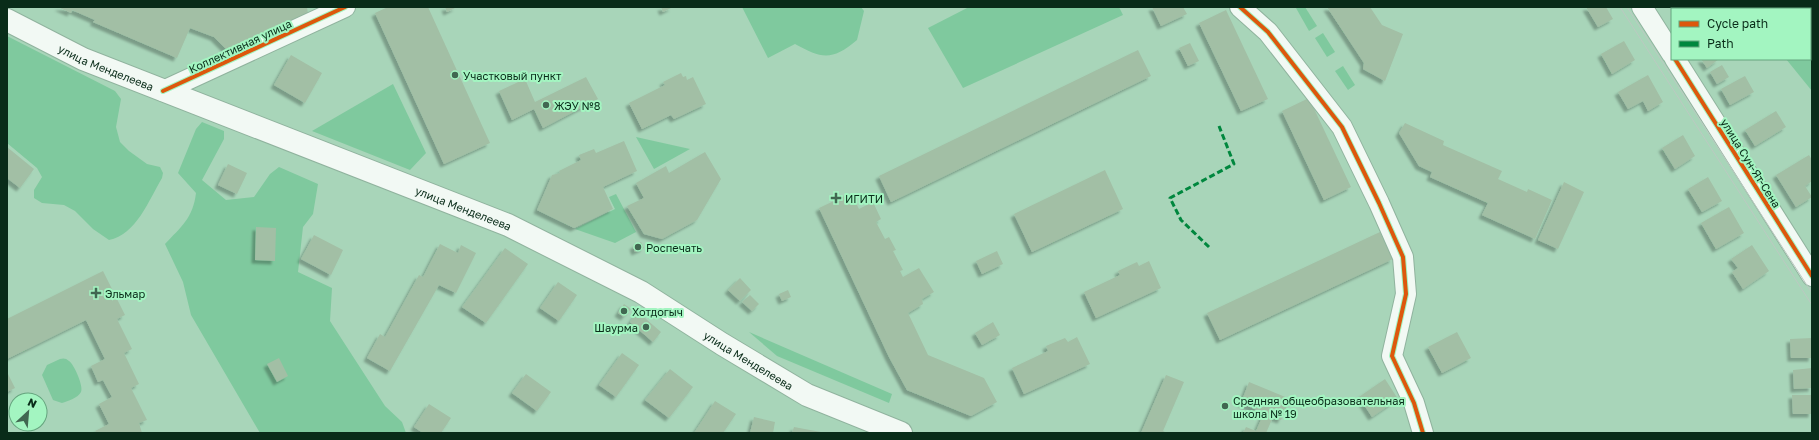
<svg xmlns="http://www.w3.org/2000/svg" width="1819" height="440" viewBox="0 0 1819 440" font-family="'Golos Text',sans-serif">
<defs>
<filter id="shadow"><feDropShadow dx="-3.5" dy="3.5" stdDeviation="1" flood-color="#0004"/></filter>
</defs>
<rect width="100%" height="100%" fill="#a8d5b9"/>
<g fill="#7fc99e">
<path d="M742 7H861L864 11 857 40C832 61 822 59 795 44L768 58Z"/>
<path d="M969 7H1119L1123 15 963 88 928 28Z"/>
<path d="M1298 7H1305L1317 26 1309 31 1296 8Z"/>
<path d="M1748 7H1812V91L1786 59H1810V9H1750Z"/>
<path d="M1323 33 1335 52 1327 57 1315 38Z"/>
<path d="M7 36 115 91 121 99 116 127 120 142 129 151 147 164 160 167 163 173 162 178C149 200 136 235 109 240L93 229 75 211 64 205 42 203 34 198V190L42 177 37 168 7 143Z"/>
<path d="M1343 66 1355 85 1348 90 1335 71Z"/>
<path d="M393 84 426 153 410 170 312 131Z"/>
<path d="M202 122 224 131V139L202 180 226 200 254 197 270 174 279 167 318 184 313 214 303 227 298 272 332 288 330 321 385 406 402 422 406 433H260L191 315 183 282 165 244C181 227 193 218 196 193L178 173 196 129Z"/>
<path d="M636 137 690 149 654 169Z"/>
<path d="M616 194 636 232 615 243 575 229 615 209 609 197Z"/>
<path d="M749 332 892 394 889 403 777 356Z"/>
<path d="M60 359C63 358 66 358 69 361 74 364 84 387 81 392 78 398 68 401 62 403L53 400 42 375 47 365Z"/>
</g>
<g fill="#a2bfa5" filter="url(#shadow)">
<path d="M58 7H307L308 14 227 50 214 37 190 28 177 58 93 22 95 20 72 10 71 13Z"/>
<path d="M388 7H428L490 143 444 164 375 13Z"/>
<path d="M445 7H457L447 12Z"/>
<path d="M661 7H673L663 12Z"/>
<path d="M1152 7H1183L1187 14 1161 26Z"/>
<path d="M1327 7H1370L1382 25 1403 34 1385 81 1363 69 1364 63Z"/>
<path d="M1586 7H1606L1613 19 1598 27Z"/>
<path d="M1226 10 1268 99 1241 111 1199 23Z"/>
<path d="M1624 41 1635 60 1612 74 1601 54Z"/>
<path d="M1190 43 1199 61 1188 66 1179 48Z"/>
<path d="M1138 50 1151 76 891 202 879 176Z"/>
<path d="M291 55 322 73 305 103 274 85Z"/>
<path d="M1701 59H1719L1707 68Z"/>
<path d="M1722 65 1729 77 1717 84 1710 72Z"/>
<path d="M681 73 683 77 686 76 687 80 693 77 706 104 674 119 671 115 642 129 629 103 665 85 663 82Z"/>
<path d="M1648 75 1663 102 1648 111 1643 101 1628 109 1618 92Z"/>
<path d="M1745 76 1754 92 1730 105 1721 89Z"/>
<path d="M586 77 598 99 543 128 534 109 512 120 499 91 525 79 535 102Z"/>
<path d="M1309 98 1351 187 1324 200 1282 111Z"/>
<path d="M1776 111 1786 127 1755 146 1745 130Z"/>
<path d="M1405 123 1444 141 1443 145 1502 171 1498 179 1527 192 1528 189 1552 200 1535 239 1482 215 1488 203 1430 177 1432 172 1419 166 1399 133Z"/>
<path d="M1683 135 1695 156 1675 169 1662 148Z"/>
<path d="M624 141 637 171 603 187 613 209 574 228 537 210 552 175 560 173 559 171 581 160 579 155 594 149 596 153Z"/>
<path d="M7 147 34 169 20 188 7 178Z"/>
<path d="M705 152 721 179 697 220 662 239 644 234 627 206 644 198 636 183 666 166 669 173Z"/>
<path d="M1809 155 1812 160V181L1805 186 1812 197 1796 207 1776 175Z"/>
<path d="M228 164 247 173 237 194 218 185Z"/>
<path d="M1105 170 1123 209 1032 252 1014 214Z"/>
<path d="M1708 177 1722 201 1702 212 1688 189Z"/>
<path d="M1564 182 1584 192 1558 249 1538 240Z"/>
<path d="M851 193 859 209 873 202 881 219 876 222 885 239 889 237 896 250 893 251 903 270 900 271 903 277 919 268 934 292 922 299 923 304 908 313 928 355 984 378 997 402 971 416 907 390 889 357 819 208Z"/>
<path d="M1729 207 1744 233 1716 249 1701 223Z"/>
<path d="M256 227 276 228 275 261 255 260Z"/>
<path d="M1380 232 1393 259 1220 340 1207 313Z"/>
<path d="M314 235 343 250 331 275 301 259Z"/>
<path d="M641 242 644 248 635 252 633 246Z"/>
<path d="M440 244 458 253 461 245 476 253 456 293 439 285 390 371 367 358 380 334 385 337 419 275 423 277Z"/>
<path d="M1752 245 1769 271 1743 289 1732 272 1738 268 1731 259Z"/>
<path d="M505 248 528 264 486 323 462 307Z"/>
<path d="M997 251 1003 264 982 274 976 261Z"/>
<path d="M1149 261 1161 288 1096 318 1084 292 1120 275 1118 271 1137 262 1139 266Z"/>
<path d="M103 271 125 315 117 319 132 349 124 353 139 384 131 388 147 420 139 423 142 433H97L95 431 109 424 99 404 112 397 103 380 98 382 91 366 105 359 86 320 7 359V319Z"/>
<path d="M740 278 751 290 740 301 728 290Z"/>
<path d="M558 282 577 295 559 321 540 308Z"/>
<path d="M788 290 791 297 782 301 779 294Z"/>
<path d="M750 295 759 304 752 311 742 302Z"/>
<path d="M624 304 631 309 624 317 618 313Z"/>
<path d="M638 312 661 332 653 342 630 322Z"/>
<path d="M993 322 1000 335 982 345 975 333Z"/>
<path d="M1457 332 1471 358 1442 373 1428 347Z"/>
<path d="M1077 337 1090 364 1024 394 1012 368 1048 351 1046 346 1065 338 1068 342Z"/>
<path d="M1812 338V358H1791L1790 339Z"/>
<path d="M622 353 639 365 616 397 599 385Z"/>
<path d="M279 358 288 376 277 382 267 364Z"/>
<path d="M1812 368V388L1794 389 1793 370Z"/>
<path d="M670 369 693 387 669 418 645 400Z"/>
<path d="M7 372 15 388 7 392Z"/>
<path d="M526 374 551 392 537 411 512 393Z"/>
<path d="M1166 375 1184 382 1163 431 1167 433H1141Z"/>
<path d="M1385 379 1398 399 1372 417 1359 397Z"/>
<path d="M1249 382 1290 399 1281 420 1273 417 1266 433H1243L1246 427 1256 431 1264 413 1241 403Z"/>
<path d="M1792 395H1812V414H1793Z"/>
<path d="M715 401 736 414 723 433H694Z"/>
<path d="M429 404 451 418 441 433H423L414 427Z"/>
<path d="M754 417 775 422 773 433H750Z"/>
<path d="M794 427 821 432V433H792Z"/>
</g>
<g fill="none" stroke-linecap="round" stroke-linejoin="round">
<g stroke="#90b39e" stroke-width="22">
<g id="minor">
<path d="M1240 7 1268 32 1342 127 1379 203 1403 257 1406 294 1392 356 1414 403 1423 433"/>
<path d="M1642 7 1672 54"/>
<path d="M1675 59 1812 276"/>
<path d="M163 91 345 7"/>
</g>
</g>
<g stroke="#90b39e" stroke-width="24">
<g id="major">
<path id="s1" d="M7 20 83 59 508 225 641 292 722 344 807 395 901 433"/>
</g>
</g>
<use href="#minor" stroke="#f2f9f4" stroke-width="20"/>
<use href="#major" stroke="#f2f9f4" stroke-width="22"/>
<g stroke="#bbc9c1" stroke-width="1">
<path d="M1620 7 1812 305"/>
<path d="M1627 7 1812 293"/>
</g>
<path stroke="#00873e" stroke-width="3" stroke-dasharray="6 3" stroke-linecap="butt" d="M1209 247 1181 220 1170 198 1234 164 1219 126"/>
<g stroke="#a3f5c1" stroke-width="6">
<g id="cycleway">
<path d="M1240 7 1268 32 1342 127 1379 203 1403 257 1406 294 1392 356 1414 403 1423 433"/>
<path d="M1675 59 1812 276"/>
<path d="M163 91 345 7"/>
</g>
</g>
<use href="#cycleway" stroke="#dd570d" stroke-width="4"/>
</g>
<g fill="#416751" stroke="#a3f5c1" stroke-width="1.5">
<circle cx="455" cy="75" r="4"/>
<circle cx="546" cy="105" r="4"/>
<path d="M834 192h4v4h4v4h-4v4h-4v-4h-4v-4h4z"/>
<circle cx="638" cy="247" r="4"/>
<path d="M94 287h4v4h4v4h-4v4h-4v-4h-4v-4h4z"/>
<circle cx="624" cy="311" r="4"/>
<circle cx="646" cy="327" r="4"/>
<circle cx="1225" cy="406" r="4"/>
</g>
<g text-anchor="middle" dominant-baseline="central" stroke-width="4" stroke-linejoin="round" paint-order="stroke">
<g font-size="11" fill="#092c19" stroke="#a3f5c1">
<text transform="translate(240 46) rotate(-25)">Коллективная улица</text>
<text stroke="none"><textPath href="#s1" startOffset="110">улица Менделеева</textPath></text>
<text transform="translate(1751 163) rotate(58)">улица Сун-Ят-Сена</text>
<text stroke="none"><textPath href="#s1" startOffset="494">улица Менделеева</textPath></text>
<text stroke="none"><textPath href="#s1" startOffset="818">улица Менделеева</textPath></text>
</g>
<g font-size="11" fill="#092c19" stroke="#a3f5c1" text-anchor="start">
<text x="463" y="75">Участковый пункт</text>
<text x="554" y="105">ЖЭУ №8</text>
<text x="845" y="198">ИГИТИ</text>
<text x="646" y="247">Роспечать</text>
<text x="105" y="293">Эльмар</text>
<text x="632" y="311">Хотдогыч</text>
<text x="638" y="327" text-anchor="end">Шаурма</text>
<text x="1233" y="400">Средняя общеобразовательная<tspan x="1233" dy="13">школа № 19</tspan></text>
</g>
</g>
<rect width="1819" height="440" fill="none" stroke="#092c19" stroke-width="16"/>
<rect x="1671" y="8" width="140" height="52" fill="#a3f5c1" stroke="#65a57e"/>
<rect x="1679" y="21" width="20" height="6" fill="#dd570d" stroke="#65a57e"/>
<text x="1707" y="28" font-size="12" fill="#092c19">Cycle path</text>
<rect x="1679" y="41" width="20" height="6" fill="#00873e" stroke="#65a57e"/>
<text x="1707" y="48" font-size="12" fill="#092c19">Path</text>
<g transform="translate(28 412) rotate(26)"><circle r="19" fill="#a3f5c1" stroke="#65a57e"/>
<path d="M0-3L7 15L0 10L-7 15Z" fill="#416751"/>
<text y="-6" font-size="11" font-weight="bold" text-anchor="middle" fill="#092c19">N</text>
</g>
</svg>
